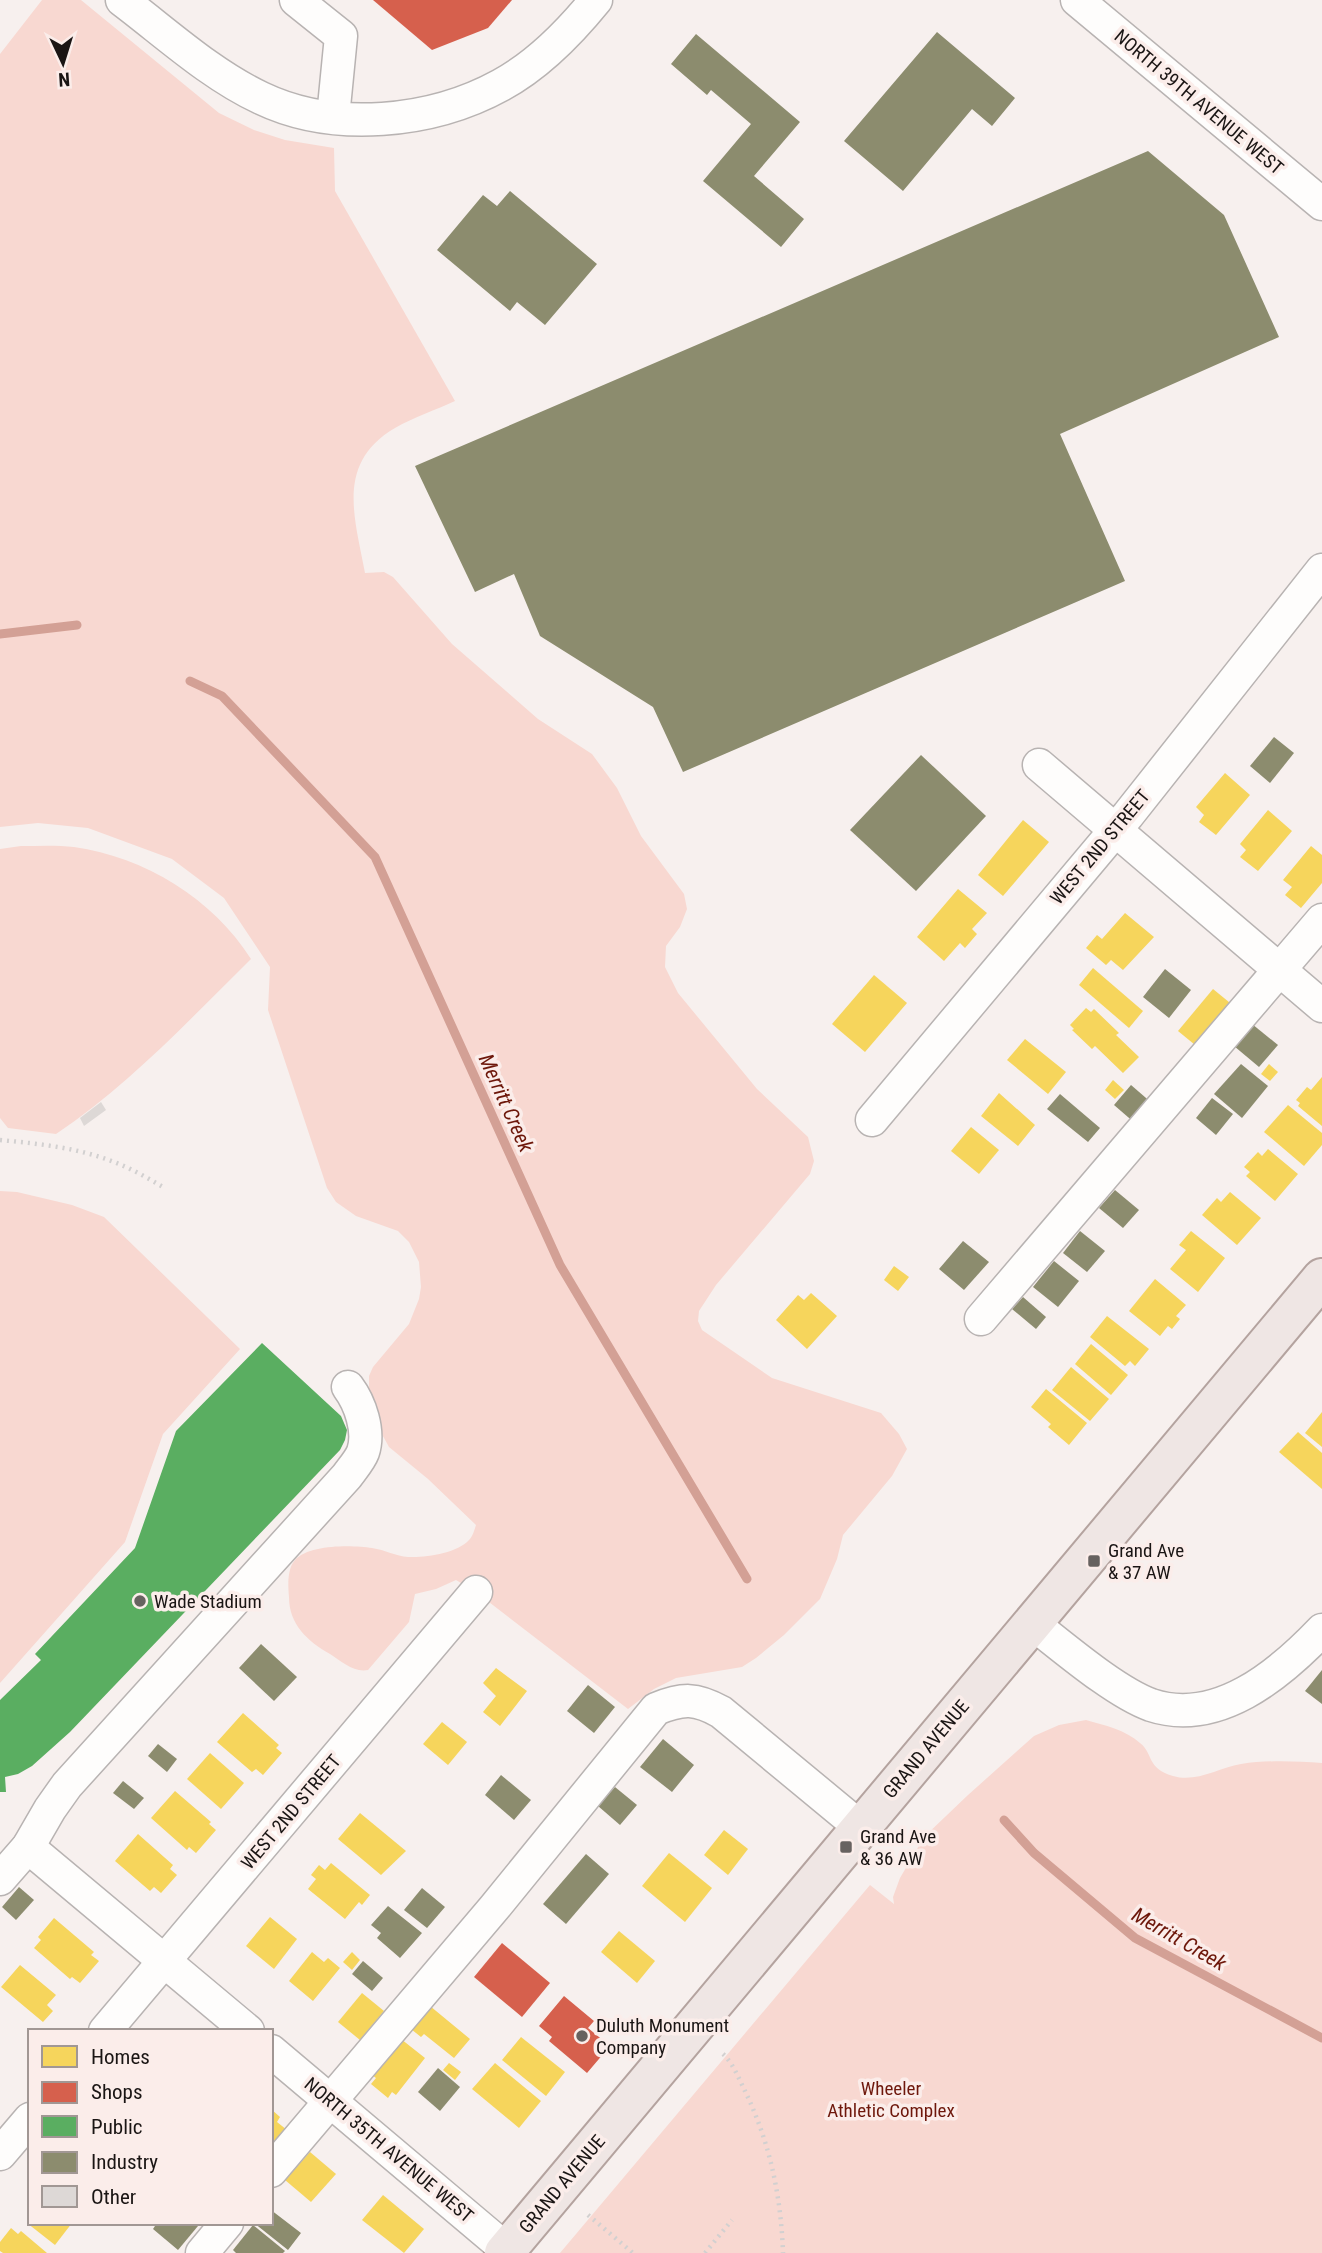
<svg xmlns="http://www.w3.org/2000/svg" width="1322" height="2253" viewBox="0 0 1322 2253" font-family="'Roboto Condensed',sans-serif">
<rect width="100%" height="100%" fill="#f7f0ee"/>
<g fill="#f8d8d1">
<path d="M42 0H81L219 113 254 130 285 140 334 148 335 191 455 401C436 410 414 417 395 428 335 463 355 518 365 573L384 572 393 577 452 644 538 719 592 754 617 788 641 836 684 894 687 909 680 927 666 946 665 967 678 993 757 1089 808 1137 814 1161 810 1174 716 1285 699 1311 698 1321 702 1330 772 1378 881 1413 899 1434 907 1449 892 1476 843 1535 837 1559 820 1599 784 1635 756 1658 742 1667 676 1678 654 1689 628 1709 476 1592 456 1580 436 1589 415 1594 409 1622 368 1670C354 1673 341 1661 330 1654 307 1641 289 1624 289 1597 288 1586 287 1569 295 1560 309 1544 353 1545 372 1548 385 1550 396 1556 408 1557 426 1558 457 1553 469 1540 473 1536 474 1531 476 1525L428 1479 389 1447 378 1427 369 1393V1376L373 1367 409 1324 419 1299 421 1287 419 1262 409 1242 398 1231 356 1216 336 1202 327 1188 268 1010 270 967 224 898 172 859 88 828 38 823 0 827V54Z"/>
<path d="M21 846C38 846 57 845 74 847 145 857 213 899 251 959 189 1020 129 1085 56 1134L8 1128 0 1118V849Z"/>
<path d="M0 1191 17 1192 72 1205 104 1217 240 1349 163 1434 125 1542 0 1683Z"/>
<path d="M1086 1720C1104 1725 1126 1730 1140 1743 1154 1754 1146 1768 1173 1776 1196 1783 1218 1768 1241 1764 1267 1760 1295 1761 1322 1763V2253H560L870 1885 894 1904 893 1897 900 1878 924 1837 968 1795 1034 1736 1059 1725Z"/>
</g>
<g fill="#f6d55c">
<path d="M1225 773 1250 795 1216 835 1199 822 1204 815 1196 807Z"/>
<path d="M1268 810 1292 831 1258 871 1240 857 1246 850 1240 844Z"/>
<path d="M1023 820 1049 842 1003 896 978 875Z"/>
<path d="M1311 846 1322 855V883L1301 908 1285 895 1292 887 1283 880Z"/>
<path d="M958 889 987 913 972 929 977 934 965 948 960 943 944 961 917 937Z"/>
<path d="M1125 913 1154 937 1123 970 1111 960 1106 965 1086 948 1097 935 1102 939Z"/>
<path d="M1093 968 1143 1011 1129 1028 1079 985Z"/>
<path d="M874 975 907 1003 865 1052 832 1024Z"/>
<path d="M1213 989 1235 1007 1200 1049 1178 1031Z"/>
<path d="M1086 1008 1091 1012 1094 1009 1119 1033 1116 1035 1139 1057 1123 1073 1095 1046 1092 1049 1072 1030 1074 1029 1070 1025Z"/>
<path d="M1025 1039 1066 1072 1048 1094 1007 1060Z"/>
<path d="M1269 1064 1278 1072 1270 1081 1261 1074Z"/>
<path d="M1322 1077V1126L1298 1106 1300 1103 1296 1100 1307 1087 1311 1090Z"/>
<path d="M1113 1080 1124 1090 1115 1099 1105 1090Z"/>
<path d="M999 1093 1035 1125 1018 1146 981 1116Z"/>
<path d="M1288 1105 1322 1133V1145L1304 1166 1264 1132Z"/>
<path d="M971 1127 999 1150 979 1174 951 1151Z"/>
<path d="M1268 1149 1298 1174 1275 1201 1246 1176 1250 1172 1244 1167 1258 1152 1262 1156Z"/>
<path d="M1230 1192 1261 1218 1237 1245 1202 1215 1217 1198 1221 1202Z"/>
<path d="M1191 1231 1225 1258 1198 1292 1170 1269 1186 1250 1179 1245Z"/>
<path d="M894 1266 909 1277 898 1291 884 1280Z"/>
<path d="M1155 1279 1186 1305 1176 1316 1180 1319 1172 1329 1168 1326 1160 1336 1129 1311Z"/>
<path d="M811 1293 837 1316 807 1349 776 1320 798 1295 804 1300Z"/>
<path d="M1107 1316 1149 1349 1135 1366 1130 1361 1125 1366 1090 1337Z"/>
<path d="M1091 1344 1128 1375 1111 1395 1075 1364Z"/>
<path d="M1071 1367 1109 1399 1090 1421 1052 1390Z"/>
<path d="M1046 1389 1087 1423 1069 1445 1048 1427 1051 1424 1031 1407Z"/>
<path d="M1322 1412V1447L1305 1433Z"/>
<path d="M1298 1432 1322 1453V1489L1279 1452Z"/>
<path d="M496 1668 527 1691 500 1726 483 1712 496 1696 483 1683Z"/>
<path d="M243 1713 279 1745 276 1748 282 1753 263 1775 256 1769 252 1772 217 1742Z"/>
<path d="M442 1722 467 1742 448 1765 423 1744Z"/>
<path d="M210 1753 244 1783 221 1809 187 1779Z"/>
<path d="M175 1791 211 1822 209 1824 216 1830 196 1853 189 1847 187 1850 151 1818Z"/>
<path d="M360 1813 406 1851 381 1875 338 1839Z"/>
<path d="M724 1830 748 1849 728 1875 704 1855Z"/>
<path d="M138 1834 173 1865 170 1869 177 1875 161 1893 154 1887 150 1891 115 1861Z"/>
<path d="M669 1853 712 1888 685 1922 642 1886Z"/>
<path d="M331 1863 370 1895 362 1905 359 1902 345 1919 308 1889 316 1879 311 1875 319 1865 325 1870Z"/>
<path d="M270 1917 297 1939 274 1969 246 1946Z"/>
<path d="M54 1918 94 1952 91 1955 99 1961 80 1983 72 1977 70 1979 34 1948 41 1940 38 1937Z"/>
<path d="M619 1931 655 1961 637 1983 601 1952Z"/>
<path d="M312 1952 324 1962 328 1958 340 1968 313 2001 289 1981Z"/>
<path d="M352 1952 360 1960 352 1970 343 1962Z"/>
<path d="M20 1965 56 1995 47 2005 53 2011 43 2022 1 1987Z"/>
<path d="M362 1993 384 2011 360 2040 338 2022Z"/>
<path d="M430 2006 470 2039 454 2058 424 2034 421 2037 411 2029Z"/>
<path d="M521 2037 565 2072 546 2096 502 2060Z"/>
<path d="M401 2039 425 2058 396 2095 392 2092 388 2098 371 2084 376 2078 372 2075Z"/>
<path d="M449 2063 461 2072 455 2080 443 2070Z"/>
<path d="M495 2063 541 2101 519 2128 472 2089Z"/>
<path d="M271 2109 280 2117 277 2122 287 2130 271 2149Z"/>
<path d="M310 2152 336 2174 311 2202 285 2180Z"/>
<path d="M383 2195 424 2229 404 2253 362 2220Z"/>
<path d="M27 2223H72L55 2245Z"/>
<path d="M11 2228 18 2234 21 2231 47 2253H3L0 2251V2242Z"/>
</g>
<g fill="#d6604d">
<path d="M373 0H512L488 28 432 50Z"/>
<path d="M502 1943 550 1983 522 2017 474 1977Z"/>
<path d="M564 1996 594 2021 588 2028 610 2046 587 2073 549 2041 552 2037 539 2026Z"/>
</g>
<path fill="#5aae61" d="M262 1343 341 1416 347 1430 345 1440 340 1450 70 1732 32 1766 18 1774 5 1777 6 1792H0V1700L41 1660 35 1654 135 1548 176 1431Z"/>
<g fill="#8c8c6e">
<path d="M937 32 1015 98 992 126 972 109 903 191 844 141Z"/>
<path d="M696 34 800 122 754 176 804 219 781 247 703 181 751 124 711 90 707 95 671 64Z"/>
<path d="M1148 151 1224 215 1279 337 1060 434 1125 581 683 772 653 707 540 636 514 574 475 592 415 466Z"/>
<path d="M510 191 597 264 545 325 517 302 510 311 437 250 483 195 497 206Z"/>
<path d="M1274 737 1294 753 1270 783 1250 766Z"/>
<path d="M921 755 986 816 916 891 850 830Z"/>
<path d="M1165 969 1191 990 1169 1018 1143 997Z"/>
<path d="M1252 1024 1278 1045 1259 1067 1234 1046Z"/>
<path d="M1241 1064 1268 1086 1242 1118 1214 1094Z"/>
<path d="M1131 1085 1153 1104 1136 1124 1114 1105Z"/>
<path d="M1060 1094 1100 1128 1088 1142 1047 1109Z"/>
<path d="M1212 1098 1233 1114 1216 1135 1196 1118Z"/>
<path d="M1115 1190 1139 1210 1123 1228 1099 1208Z"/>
<path d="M1080 1231 1105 1251 1087 1272 1063 1253Z"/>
<path d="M963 1241 989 1262 964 1290 939 1269Z"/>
<path d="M1054 1261 1079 1281 1058 1307 1033 1287Z"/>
<path d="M1023 1297 1046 1317 1036 1329 1012 1309Z"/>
<path d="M261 1644 297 1677 274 1701 239 1668Z"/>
<path d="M1322 1670V1704L1305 1691Z"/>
<path d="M588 1685 615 1707 594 1733 567 1711Z"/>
<path d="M663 1739 694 1765 672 1792 640 1767Z"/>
<path d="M158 1744 177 1759 167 1772 148 1756Z"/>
<path d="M501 1775 531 1800 514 1820 485 1795Z"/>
<path d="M123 1781 144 1798 134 1809 113 1793Z"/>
<path d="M615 1787 637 1805 620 1825 598 1806Z"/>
<path d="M586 1854 609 1874 566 1924 543 1904Z"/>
<path d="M19 1887 34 1900 16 1920 2 1907Z"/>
<path d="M422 1888 445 1907 427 1928 404 1910Z"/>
<path d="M388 1906 422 1933 400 1958 377 1938 381 1933 371 1925Z"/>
<path d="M363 1961 383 1978 372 1991 352 1974Z"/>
<path d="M438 2068 460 2087 440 2111 418 2092Z"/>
<path d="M271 2210 301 2233 288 2250 254 2223H271Z"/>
<path d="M157 2223H195L198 2226 178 2250 153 2229Z"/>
<path d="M253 2225 285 2251 283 2253H236L233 2250Z"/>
</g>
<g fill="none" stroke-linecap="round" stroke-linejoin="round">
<g stroke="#d3a095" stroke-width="9">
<path d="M0 634 77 625"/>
<path d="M190 681 222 696 375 857 560 1265 747 1579"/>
<path d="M1004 1820 1034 1853 1135 1938 1322 2038"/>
</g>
</g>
<path fill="#ddd8d6" d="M101 1102 106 1110 84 1126 80 1118Z"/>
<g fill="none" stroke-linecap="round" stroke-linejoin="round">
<g stroke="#b8b3b2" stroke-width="35">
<g id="minor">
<path d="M122 0C167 34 210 74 261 98 334 133 432 123 501 85 538 65 570 32 596 0"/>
<path d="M296 0 341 36 333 117"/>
<path d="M1077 0 1322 204"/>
<path d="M1039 765 1322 1006"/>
<path d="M872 1120 1128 815 1322 570"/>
<path d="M981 1319 1322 920"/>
<path d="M1032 1623C1063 1647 1115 1692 1151 1705 1217 1727 1279 1675 1322 1630"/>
<path d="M28 1847 248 2031"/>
<path d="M0 1879 28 1847 50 1809 67 1785 347 1476C352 1469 360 1460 363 1452 370 1431 360 1403 348 1387"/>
<path d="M105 2031 476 1592"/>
<path d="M271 2051 507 2250"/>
<path d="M0 2154 30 2119"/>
<path d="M271 2171 494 1908 656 1709C683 1698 696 1698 721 1712L860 1827"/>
<path d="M202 2253 227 2223"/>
</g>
</g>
<g stroke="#b4a39f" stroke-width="42">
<path id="major" d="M504 2253 1322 1278"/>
</g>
<g stroke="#d2d0d0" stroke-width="4.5" stroke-dasharray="2 5" stroke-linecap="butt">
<path d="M0 1140C41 1144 81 1148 119 1164 134 1170 149 1179 163 1187"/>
<path d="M723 2054C733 2063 739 2079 745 2091 770 2143 781 2196 783 2253"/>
<path d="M588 2215 633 2253"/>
<path d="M705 2253 732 2220"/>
</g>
<use href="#minor" stroke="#fefdfc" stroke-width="32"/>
<use href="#major" stroke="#efe6e4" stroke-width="38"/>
</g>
<g fill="#676260" stroke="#fbedea" stroke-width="2.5">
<rect x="1087" y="1554" width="14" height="14" rx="3.5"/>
<circle cx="140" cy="1601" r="7"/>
<rect x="839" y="1840" width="14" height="14" rx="3.5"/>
<circle cx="582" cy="2036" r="7"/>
</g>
<g text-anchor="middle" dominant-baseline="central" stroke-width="7" stroke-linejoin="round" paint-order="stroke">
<g font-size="19" fill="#1a1514" stroke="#fbedea">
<text transform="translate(1199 102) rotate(40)">NORTH 39TH AVENUE WEST</text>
<text transform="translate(1100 847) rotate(-50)">WEST 2ND STREET</text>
<text transform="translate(926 1749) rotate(-50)">GRAND AVENUE</text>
<text transform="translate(291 1812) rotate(-50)">WEST 2ND STREET</text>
<text transform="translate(389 2150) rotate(40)">NORTH 35TH AVENUE WEST</text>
<text transform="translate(562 2184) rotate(-50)">GRAND AVENUE</text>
</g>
<g font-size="19" fill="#1a1514" stroke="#fbedea" text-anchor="start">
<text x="1108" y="1550">Grand Ave<tspan x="1108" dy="22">&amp; 37 AW</tspan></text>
<text x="154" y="1601">Wade Stadium</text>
<text x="860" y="1836">Grand Ave<tspan x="860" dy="22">&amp; 36 AW</tspan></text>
<text x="596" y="2025">Duluth Monument<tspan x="596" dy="22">Company</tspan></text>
</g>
<g font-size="19" fill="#6e180c" stroke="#fbedea">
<text x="891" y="2088">Wheeler<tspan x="891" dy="22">Athletic Complex</tspan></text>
</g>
<g font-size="21" font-style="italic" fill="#6d170a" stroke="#fbedea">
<text transform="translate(506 1103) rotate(66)">Merritt Creek</text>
<text transform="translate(1179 1939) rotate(30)">Merritt Creek</text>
</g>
</g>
<rect x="28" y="2029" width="245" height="196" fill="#fbedea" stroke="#a19794" stroke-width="2"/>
<rect x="42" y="2046" width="35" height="21" fill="#f6d55c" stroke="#a19794" stroke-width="2"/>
<text x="91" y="2064" font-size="21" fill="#1a1514">Homes</text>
<rect x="42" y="2082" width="35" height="21" fill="#d6604d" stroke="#a19794" stroke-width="2"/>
<text x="91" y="2099" font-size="21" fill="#1a1514">Shops</text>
<rect x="42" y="2116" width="35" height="21" fill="#5aae61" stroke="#a19794" stroke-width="2"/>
<text x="91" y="2134" font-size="21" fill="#1a1514">Public</text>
<rect x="42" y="2152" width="35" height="21" fill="#8c8c6e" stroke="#a19794" stroke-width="2"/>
<text x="91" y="2169" font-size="21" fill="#1a1514">Industry</text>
<rect x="42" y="2186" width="35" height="21" fill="#ddd8d6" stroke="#a19794" stroke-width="2"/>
<text x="91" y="2204" font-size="21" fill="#1a1514">Other</text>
<g transform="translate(63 63) rotate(176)" stroke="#fbedea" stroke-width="5" paint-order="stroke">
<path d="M0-5L12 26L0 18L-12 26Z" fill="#1a1514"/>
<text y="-10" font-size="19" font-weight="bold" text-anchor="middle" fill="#1a1514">N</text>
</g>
</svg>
